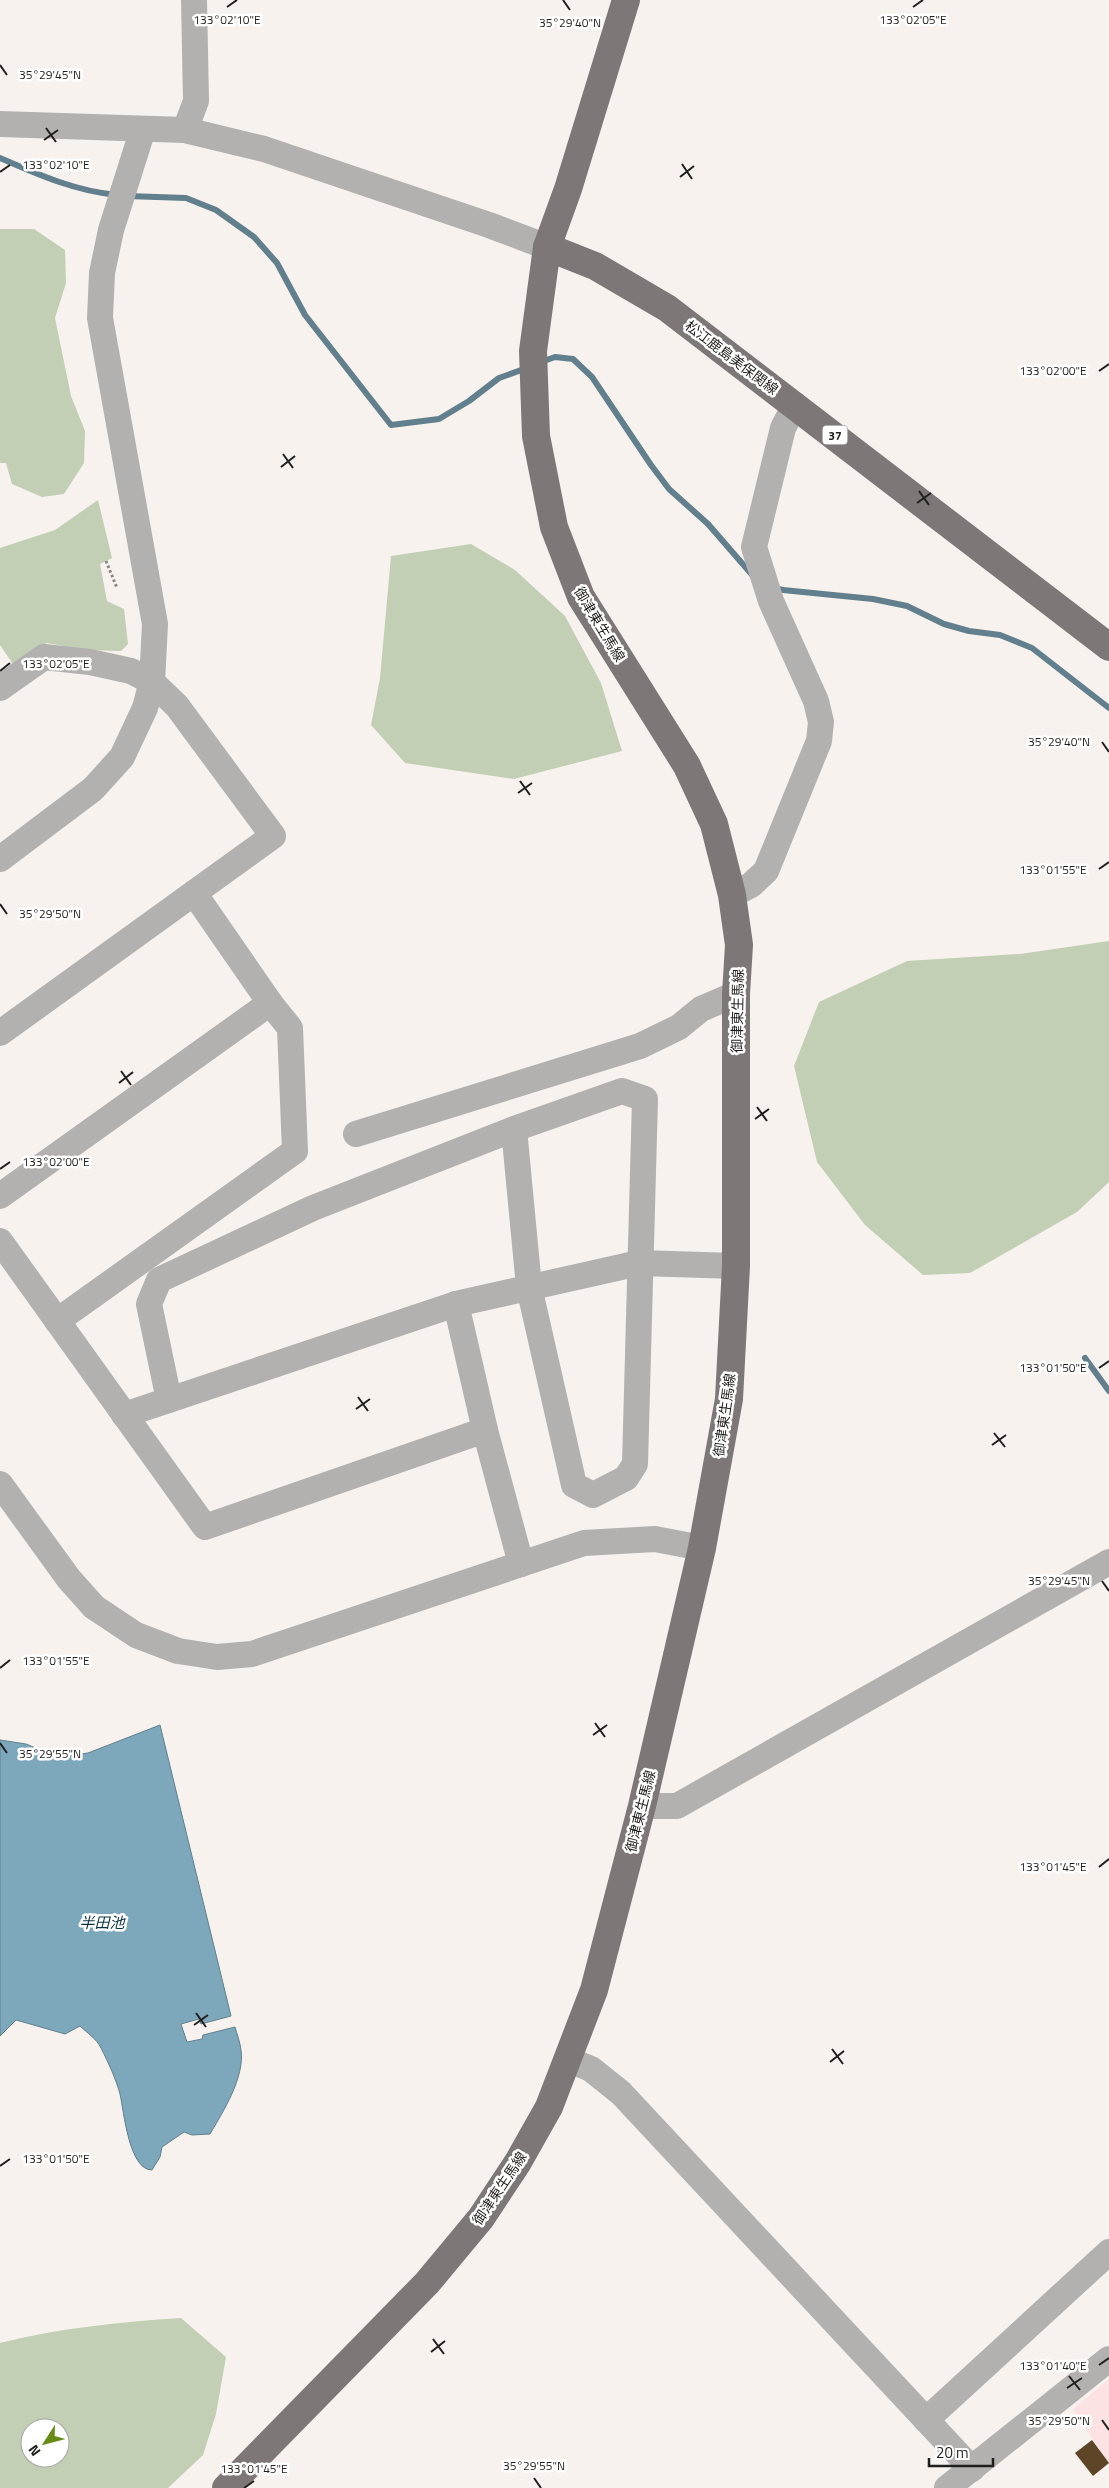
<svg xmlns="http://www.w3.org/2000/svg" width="1109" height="2488" viewBox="0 0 1109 2488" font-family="'Titillium Web','Noto Sans JP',sans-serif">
<rect width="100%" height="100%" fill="#f7f2ee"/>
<path fill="#fde2e3" d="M1109 2379V2464L1073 2409Z"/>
<g fill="#c2cfb4" fill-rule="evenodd">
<path d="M0 229H34L65 250 66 283 55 318 71 396 85 431 84 463 64 494 42 497 12 484 6 463H0Z"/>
<path d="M98 500 112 558 100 564 107 601 124 609 128 644 121 651 85 650 47 643 15 667 0 645V548L55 530Z"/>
<path d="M471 544 515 570 565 616 601 683 622 751 514 779 405 763 371 725 380 678 391 556Z"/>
<path d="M1109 941V1182L1077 1212 970 1273 923 1275 865 1225 817 1162 794 1066 819 1002 907 961 1020 954Z"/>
<path d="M181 2318 226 2357 216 2414 203 2455 168 2488H0V2343C60 2328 119 2322 181 2318ZM30 2428H60V2458H30Z"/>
</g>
<path fill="#7da8bc" stroke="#617f8c" d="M160 1725 231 2016 201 2024 199 2019 181 2024 187 2042 202 2039 203 2035 235 2027C237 2034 240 2042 241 2050 245 2077 223 2112 210 2134L192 2135 184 2132 162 2147 160 2157 152 2170C129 2170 124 2112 120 2094 116 2079 108 2062 101 2048 97 2039 86 2032 80 2026L65 2034 16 2020 0 2036V1740L26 1744 57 1757 88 1753Z"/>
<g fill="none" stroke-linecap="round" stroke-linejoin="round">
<g stroke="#617f8c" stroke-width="6">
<path d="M0 158C39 175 75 191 117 195"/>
<path d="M127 196 186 198 216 210 254 237 277 263 305 315 391 425 439 419 469 401 499 378 527 368"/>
<path d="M541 362 555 357 573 359 592 377 651 465 669 489 708 524 754 577"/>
<path d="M773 587 783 590 873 599 907 606 944 624 969 631 1000 635 1032 648 1109 708"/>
<path d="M1085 1358 1109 1391"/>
</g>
</g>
<path fill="#5e4528" d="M1092 2440 1109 2463 1093 2476 1075 2453Z"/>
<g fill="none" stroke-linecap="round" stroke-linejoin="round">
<path stroke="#8a8784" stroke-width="3" stroke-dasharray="2.5 2.5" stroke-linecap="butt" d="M106 561 117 588"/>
<g stroke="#b3b0b0" stroke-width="26">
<path d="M0 124 185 130 264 149 489 225 547 247"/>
<path d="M185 130 196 101 194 0"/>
<path d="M0 688 44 657 90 662 131 671 152 682 177 706 273 836 0 1033"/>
<path d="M0 859 93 789 122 757 145 708 152 682 155 624 100 318 102 273 111 230 143 129"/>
<path d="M732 895 751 885 766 871 819 741 821 722 816 701 771 601 754 547 783 428 795 405"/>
<path d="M356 1134 640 1046 679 1027 701 1009 736 994"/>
<path d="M0 1196 270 1003 194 893"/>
<path d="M0 1241 205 1527 485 1430"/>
<path d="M456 1304 485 1430 521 1564"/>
<path d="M57 1321 295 1151 290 1028 270 1003"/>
<path d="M169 1400 149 1304 159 1280 313 1208 514 1129 622 1091 645 1099 635 1464 626 1478 593 1495 574 1485 529 1287 514 1129"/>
<path d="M124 1415 456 1304 639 1263 736 1266"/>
<path d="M0 1484 69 1579 94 1607 136 1635 178 1651 217 1657 252 1654 584 1543 655 1539 702 1548"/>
<path d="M642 1806H677L1109 1562"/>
<path d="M569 2060 591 2069 621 2093 972 2469"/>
<path d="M926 2420 1109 2252"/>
<path d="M947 2488 1109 2359"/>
</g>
<g stroke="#7d7778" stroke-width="28">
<path d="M547 247 595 266 667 308 1109 647"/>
<path d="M226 2488 427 2283 481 2218 518 2162 549 2107 594 1990 642 1806 702 1548 729 1399 736 1266V994L739 945 732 895 714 824 687 766 581 597 554 527 536 436 533 351 547 247 568 189 626 0"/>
</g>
</g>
<path fill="none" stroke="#201f1d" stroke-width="2" d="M563 0 570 10M227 7 237 0M913 7 923 0M0 65 7 75M46 128 56 142M44 140 58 130M682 164 692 179M0 172 10 165M680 177 694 166M1099 371 1109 364M283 454 293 468M281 467 295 456M919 491 929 505M917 503 931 493M0 671 10 663M1102 742 1109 752M520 781 530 795M518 793 532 783M1099 869 1109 862M0 904 7 914M121 1071 131 1085M119 1083 133 1072M757 1107 767 1121M755 1119 769 1109M0 1169 10 1162M1099 1368 1109 1361M358 1397 368 1411M356 1409 370 1399M994 1433 1005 1447M992 1445 1006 1435M1102 1581 1109 1591M0 1668 10 1660M595 1723 605 1737M593 1735 607 1725M0 1743 7 1753M1099 1867 1109 1859M196 2013 206 2027M194 2025 208 2015M832 2049 843 2064M830 2062 844 2051M0 2166 10 2159M433 2339 444 2354M431 2352 445 2341M1099 2365 1109 2358M1069 2376 1080 2390M1067 2388 1082 2378M1102 2420 1109 2430M534 2478 541 2488M244 2488 254 2481"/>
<g text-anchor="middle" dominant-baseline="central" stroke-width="5" stroke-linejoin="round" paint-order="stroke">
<rect fill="#fff" stroke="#636261" stroke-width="1" x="822.5" y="425.5" width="25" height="19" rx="4"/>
<g font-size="12" font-weight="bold" fill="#201f1d">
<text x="835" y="435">37</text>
</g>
<g font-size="14" fill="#201f1d" stroke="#fff">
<text transform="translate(732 357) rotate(37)">松江鹿島美保関線</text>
<text transform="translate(600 624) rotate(59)">御津東生馬線</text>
<text transform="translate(737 1011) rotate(-89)">御津東生馬線</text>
<text transform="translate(724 1415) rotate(-82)">御津東生馬線</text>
<text transform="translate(640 1811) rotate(-76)">御津東生馬線</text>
<text transform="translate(499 2188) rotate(-56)">御津東生馬線</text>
</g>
<g font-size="15" font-style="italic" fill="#0a3141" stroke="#fff">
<text x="102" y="1922">半田池</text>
</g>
</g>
<g font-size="12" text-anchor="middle" fill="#201f1d" stroke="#fff" stroke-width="5" stroke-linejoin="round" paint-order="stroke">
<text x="913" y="24">133°02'05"E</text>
<text x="227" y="24">133°02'10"E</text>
<text x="570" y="27">35°29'40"N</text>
<text x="50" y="79">35°29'45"N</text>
<text x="56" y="169">133°02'10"E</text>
<text x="1053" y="375">133°02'00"E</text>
<text x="56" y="668">133°02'05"E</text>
<text x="1059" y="746">35°29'40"N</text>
<text x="1053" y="874">133°01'55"E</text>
<text x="50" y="918">35°29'50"N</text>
<text x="56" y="1166">133°02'00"E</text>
<text x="1053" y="1372">133°01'50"E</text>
<text x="1059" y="1585">35°29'45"N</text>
<text x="56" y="1665">133°01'55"E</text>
<text x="50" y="1758">35°29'55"N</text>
<text x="1053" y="1871">133°01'45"E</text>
<text x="56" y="2163">133°01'50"E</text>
<text x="1053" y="2370">133°01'40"E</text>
<text x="1059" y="2425">35°29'50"N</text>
<text x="534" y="2470">35°29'55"N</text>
<text x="254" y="2473">133°01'45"E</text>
</g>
<g transform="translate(45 2443) rotate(234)"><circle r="24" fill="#ffffff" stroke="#a6a5a5"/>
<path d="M0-4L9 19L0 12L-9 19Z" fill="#668c17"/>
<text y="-8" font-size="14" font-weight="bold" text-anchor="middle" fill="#201f1d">N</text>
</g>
<path d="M929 2458v8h64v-8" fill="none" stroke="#201f1d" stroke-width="2.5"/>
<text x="936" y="2458" font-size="15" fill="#201f1d" stroke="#ffffff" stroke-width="4" paint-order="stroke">20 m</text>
</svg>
